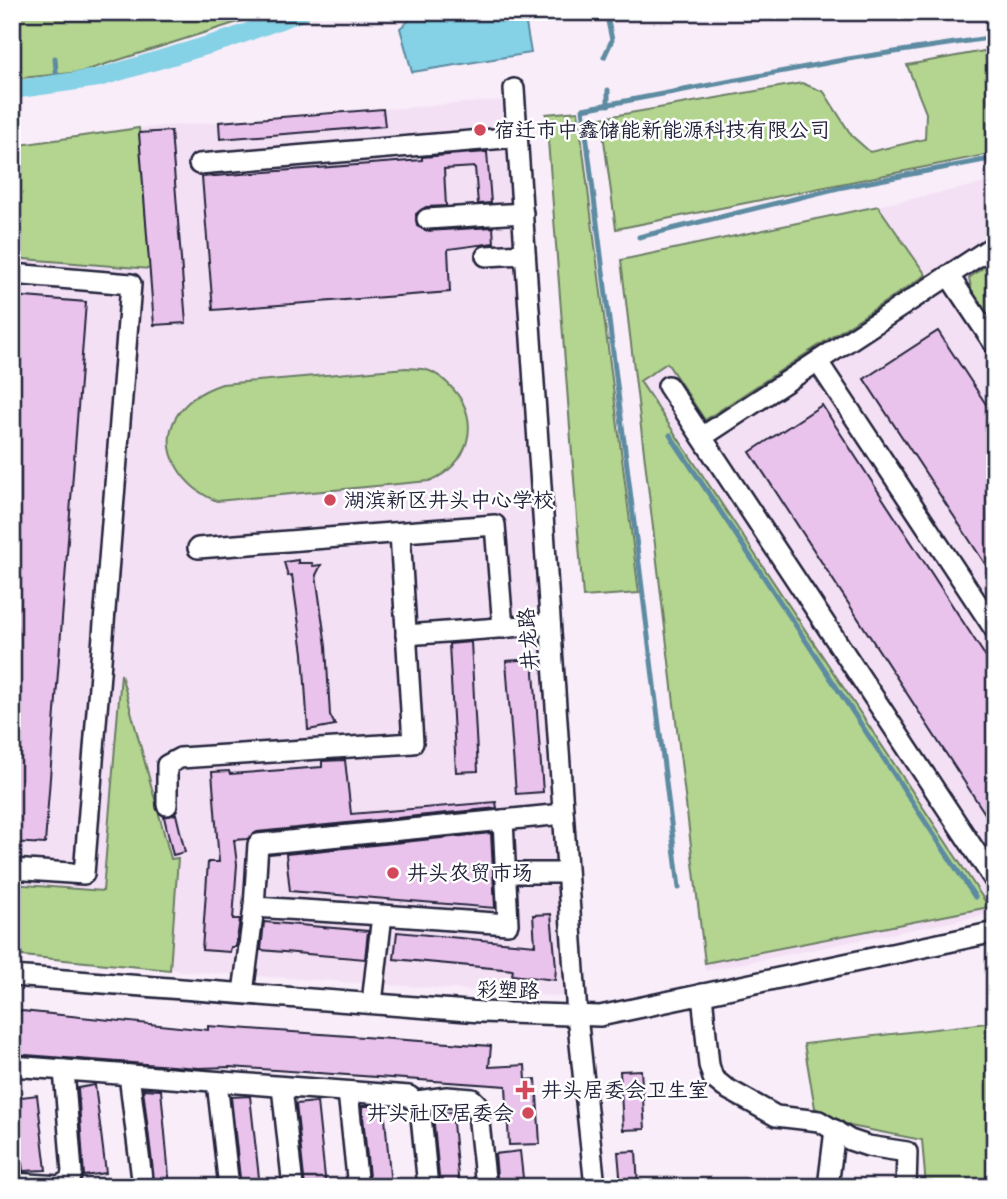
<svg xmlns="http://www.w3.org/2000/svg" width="1007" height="1199" viewBox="0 0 1007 1199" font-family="Sriracha,'LXGW WenKai TC',sans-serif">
<rect width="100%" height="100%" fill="#f9edf9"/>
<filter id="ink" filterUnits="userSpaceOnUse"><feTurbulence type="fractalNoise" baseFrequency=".0143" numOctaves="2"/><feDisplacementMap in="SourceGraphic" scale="14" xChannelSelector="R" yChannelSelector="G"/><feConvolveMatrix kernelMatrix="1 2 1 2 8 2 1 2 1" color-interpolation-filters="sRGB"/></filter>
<g filter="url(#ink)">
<g fill="#f4e0f5">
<path d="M503 100 567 997 170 970 12 955V146L139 128Z"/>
<path d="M995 181V913L705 971 621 260Z"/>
</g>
<g fill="#b3d58f" stroke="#6a7c65" stroke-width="2">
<path d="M12 12H269L81 72 12 79Z"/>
<path d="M995 49V153L616 229 601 118 802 83 824 92 852 136 870 152 925 139 926 113 907 65Z"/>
<path d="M578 111 639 593 583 597 546 114Z"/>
<path d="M139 128 150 269 12 258V146Z"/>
<path d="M878 206 926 275 705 420 667 363 640 381 989 907 705 963 621 260Z"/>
<path d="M995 259V326L972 293 969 278Z"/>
<path d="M406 368C412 369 421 368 427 370 438 373 446 381 453 389 483 421 468 467 429 481L217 501C185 489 158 453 175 419 185 400 204 390 222 384Z"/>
<path d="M121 674 171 859 178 858 170 970 12 955V884L103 891Z"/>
<path d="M995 1022V1187H926L922 1140 850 1126 815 1108 804 1044Z"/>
</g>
<path fill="#85d1e5" stroke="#5d8ba1" stroke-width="2" d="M419 12H524L531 53 412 72 400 28Z"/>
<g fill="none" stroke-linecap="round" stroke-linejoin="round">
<g stroke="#5d8ba1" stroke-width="5">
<path d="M604 57 612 40 606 12"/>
<path d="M55 58 57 84"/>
<path d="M608 105V90"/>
<path d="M639 237 838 188 995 158"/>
<path d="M670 435 975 897"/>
<path d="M679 888 583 109 848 59 995 37"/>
</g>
<path stroke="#85d1e5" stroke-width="18" d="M12 90 98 78 229 39 302 12"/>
</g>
<g fill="#eac3ec" stroke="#22223b" stroke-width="2">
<path d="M383 109 385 126 220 139 219 122Z"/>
<path d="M171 131 186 323 154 325 139 133Z"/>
<path d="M487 152 491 203 478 204 475 167 444 169 446 206 426 207 416 214 417 226 427 231 493 227 494 243 448 249 450 292 213 310 202 177 422 160V157Z"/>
<path d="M12 296 86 302 45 844 12 842Z"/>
<path d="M938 331 995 418V579L864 379Z"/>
<path d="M822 405 995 671V829L750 452Z"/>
<path d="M298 560V563H312L313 566 321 565 316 575 326 646 330 715 335 725 308 730 303 653 292 575 288 576 284 562Z"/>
<path d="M471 642 478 771 456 772 449 644Z"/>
<path d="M533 659 543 792 516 794 506 661Z"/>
<path d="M345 760 351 814 496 802 497 808 257 832 247 839 234 840 237 864 233 919H240L236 947H231L230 952 202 950 208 862H219L212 772 229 771 230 774 322 767V761Z"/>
<path d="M176 814 185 852 173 855 164 817Z"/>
<path d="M491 833 495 908 290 891 286 854Z"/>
<path d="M551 914 556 967 555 980 512 975 513 970 394 959 397 932 535 945 533 915Z"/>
<path d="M264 922 368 931 365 959 261 950Z"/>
<path d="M12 1010 208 1030V1026L491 1046 489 1067 525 1065 526 1080 536 1079 540 1144 509 1145 506 1086 230 1067 199 1068 12 1054Z"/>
<path d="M641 1070 645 1129 623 1130 620 1071Z"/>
<path d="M95 1085 106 1173 84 1176 78 1088Z"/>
<path d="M143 1089 161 1090 170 1187H155Z"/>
<path d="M37 1095 46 1170 23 1171 13 1098Z"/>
<path d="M250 1096 260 1187H241L231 1097Z"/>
<path d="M317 1102 326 1187H305L296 1104Z"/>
<path d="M362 1106H384L391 1187H370Z"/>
<path d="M452 1112 459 1187H440L433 1114Z"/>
<path d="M520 1151 524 1187H498L495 1154Z"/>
<path d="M636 1151 638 1187H621L618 1152Z"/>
</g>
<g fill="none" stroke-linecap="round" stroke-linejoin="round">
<g stroke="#22223b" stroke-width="24">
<g id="minor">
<path d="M514 89 577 1015 595 1187"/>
<path d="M199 164 518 137"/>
<path d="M427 219 523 213"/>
<path d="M486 256 525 254"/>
<path d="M12 274 131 284 84 874 12 869"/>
<path d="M949 276 995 345"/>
<path d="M818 362 995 630"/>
<path d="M668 386 995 881"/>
<path d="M702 437 995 245"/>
<path d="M198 548 495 525 503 628"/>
<path d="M406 635 550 624"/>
<path d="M167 805V765L180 758 413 743 400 533"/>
<path d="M503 820 563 814"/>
<path d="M506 873H567"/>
<path d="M12 976 481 1012 600 1016 995 932"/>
<path d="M243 993 254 907"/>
<path d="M702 994 709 1065 713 1078 724 1087 776 1116 819 1121 850 1140 868 1146 907 1152 906 1187"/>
<path d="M372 1003 382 915 508 924 503 820 258 844 254 907 382 915"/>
<path d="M12 1066 409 1096 420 1106 428 1187"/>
<path d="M129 1075 143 1187"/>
<path d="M217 1082 229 1187"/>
<path d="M282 1087 293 1187"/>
<path d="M348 1092 358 1187"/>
<path d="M417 1101 447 1097 472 1099 477 1104 486 1187"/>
<path d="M12 1183 60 1186 70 1180 72 1172 64 1070"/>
<path d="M828 1187 835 1130"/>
</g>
</g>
<use href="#minor" stroke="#fff" stroke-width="19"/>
</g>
</g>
<g fill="#d1495b" stroke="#fff" stroke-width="2.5">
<circle cx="480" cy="130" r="7"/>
<circle cx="330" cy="500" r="7"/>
<circle cx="393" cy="873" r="7"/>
<path d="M521.5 1079.5h7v7h7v7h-7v7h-7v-7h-7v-7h7z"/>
<circle cx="528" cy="1113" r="7"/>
</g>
<g text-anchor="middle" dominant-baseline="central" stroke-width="5" stroke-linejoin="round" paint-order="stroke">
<g font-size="21" fill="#22223b" stroke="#fff" text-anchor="start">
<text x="494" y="130">宿迁市中鑫储能新能源科技有限公司</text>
<text x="344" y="500">湖滨新区井头中心学校</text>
<text x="407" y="873">井头农贸市场</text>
<text x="541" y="1090">井头居委会卫生室</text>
<text x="514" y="1113" text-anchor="end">井头社区居委会</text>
</g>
<g font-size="21" fill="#22223b" stroke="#fff">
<text transform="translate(528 639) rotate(-94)">井龙路</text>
<text transform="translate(508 990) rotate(2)">彩塑路</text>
</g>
</g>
<rect width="1007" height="1199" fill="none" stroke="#fff" stroke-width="42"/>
<rect x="21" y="21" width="965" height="1157" fill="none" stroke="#22223b" stroke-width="2.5" filter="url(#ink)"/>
</svg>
